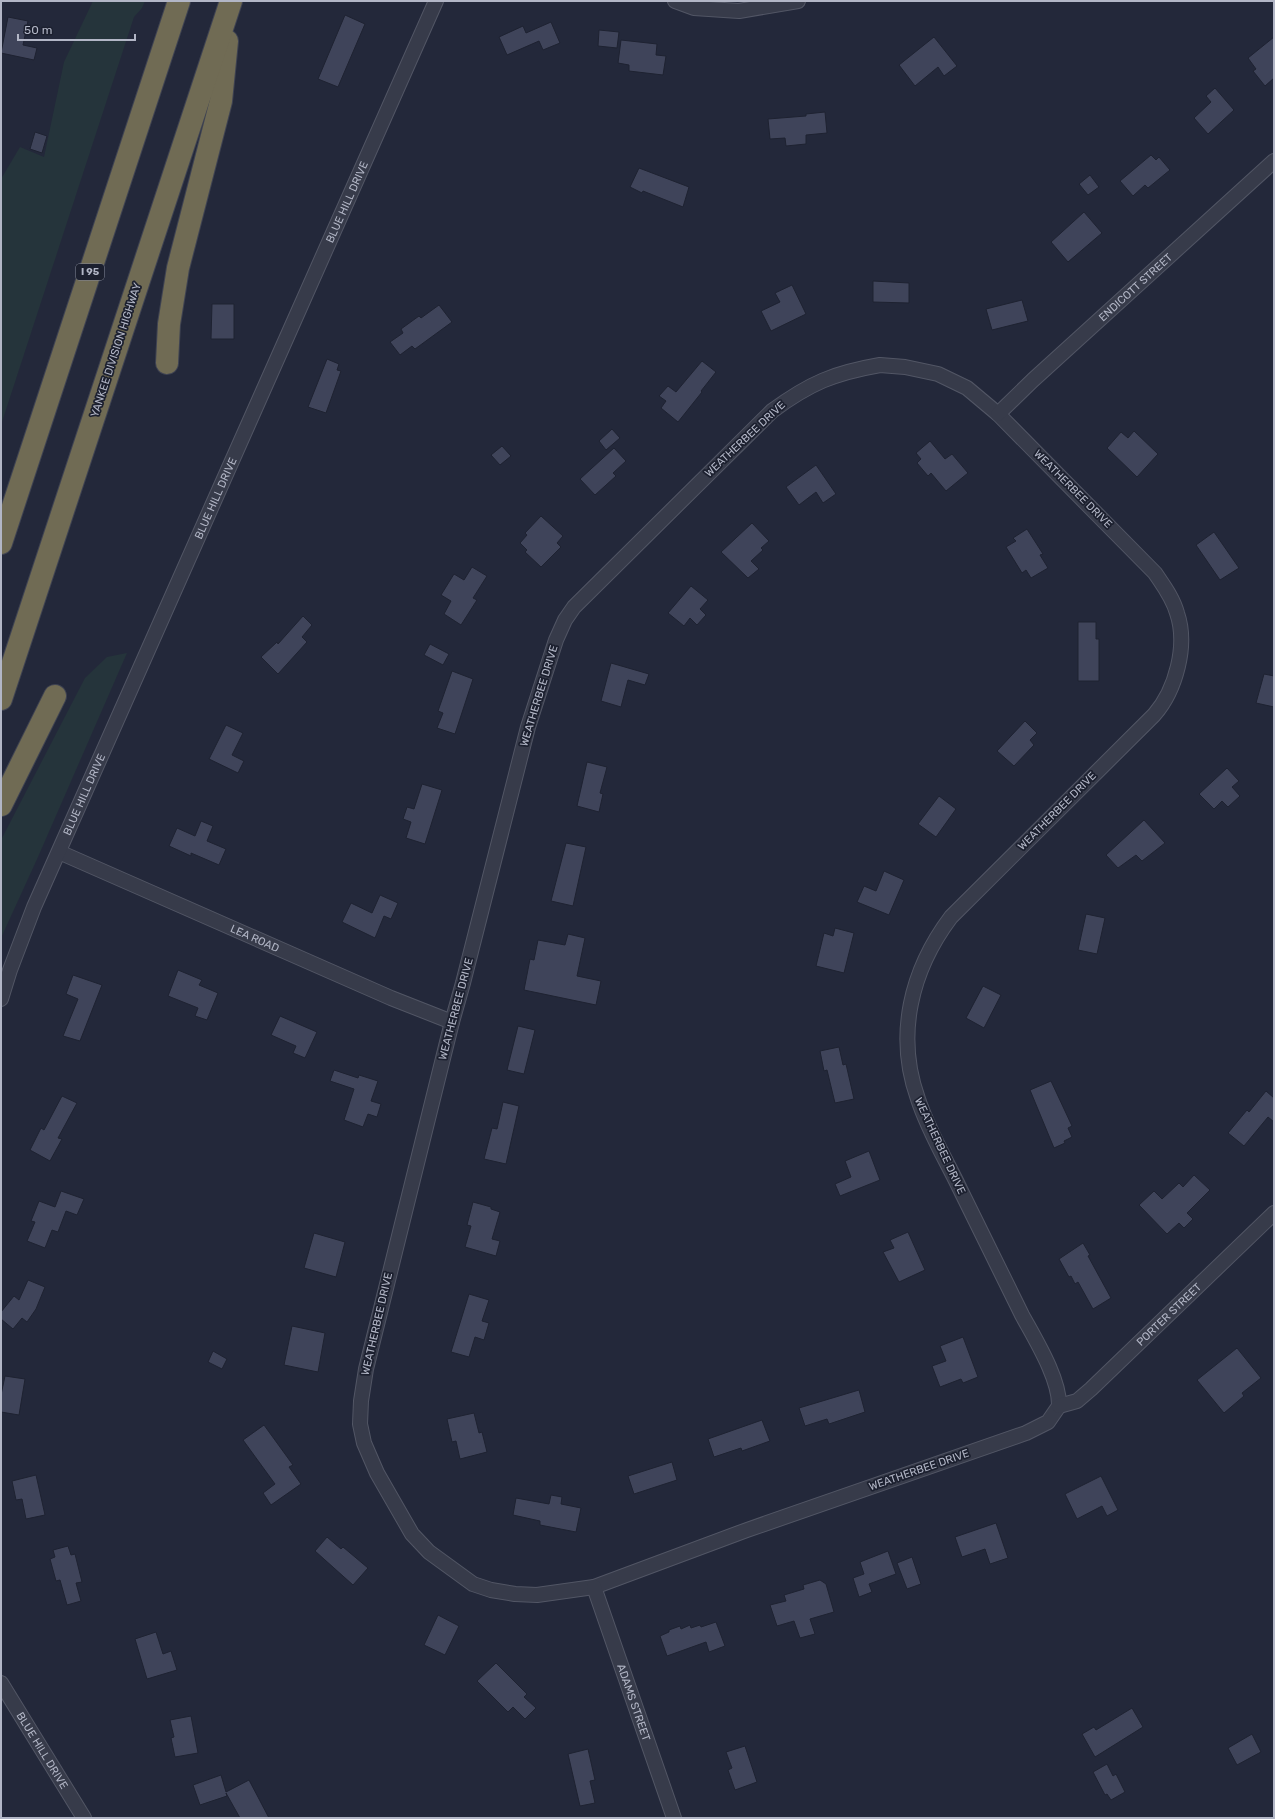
<svg xmlns="http://www.w3.org/2000/svg" width="1275" height="1819" viewBox="0 0 1275 1819" font-family="Rubik,sans-serif">
<rect width="100%" height="100%" fill="#23283a"/>
<g fill="#25343b">
<path d="M93 1H145L142 8 134 17 1 425V179L20 147 44 157 64 62Z"/>
<path d="M127 653 38 857 1 938V840L85 678 107 657Z"/>
</g>
<g fill="#3f445a" stroke="#1e2231">
<path d="M345 15 365 24 338 87 318 79Z"/>
<path d="M8 17 28 21 23 45 37 48 34 60 1 53Z"/>
<path d="M551 22 560 43 543 50 539 41 507 55 499 37 523 26 526 33Z"/>
<path d="M599 30 619 32 617 48 598 46Z"/>
<path d="M934 37 957 66 944 76 938 67 915 86 899 65Z"/>
<path d="M1274 37V78L1265 86 1253 71 1256 69 1248 58Z"/>
<path d="M621 40 657 44 656 55 666 56 663 75 629 71V65L618 63Z"/>
<path d="M1215 88 1234 110 1208 134 1194 118 1211 102 1206 96Z"/>
<path d="M825 112 827 133 806 135V144L786 146 785 138 770 139 768 119 806 116V114Z"/>
<path d="M35 132 47 136 42 153 30 149Z"/>
<path d="M1151 155 1156 160 1159 157 1170 170 1148 188 1145 185 1133 196 1120 181Z"/>
<path d="M639 168 689 187 683 207 643 191 642 193 630 187Z"/>
<path d="M1090 175 1099 187 1088 195 1079 184Z"/>
<path d="M1084 212 1102 233 1068 262 1051 242Z"/>
<path d="M873 281 909 283V303L873 302Z"/>
<path d="M792 285 806 314 771 331 761 311 780 302 775 293Z"/>
<path d="M1022 300 1028 321 992 330 986 309Z"/>
<path d="M212 304H234V339H211Z"/>
<path d="M439 305 452 322 415 349 412 346 400 355 390 342 403 333 401 329 419 316 421 318Z"/>
<path d="M327 359 339 364 337 370 341 371 326 413 308 407Z"/>
<path d="M702 361 716 372 701 391 702 392 678 422 661 408 666 401 659 396 668 386 676 392Z"/>
<path d="M612 429 620 438 606 450 599 441Z"/>
<path d="M1134 431 1158 454 1137 477 1107 448 1121 432 1128 438Z"/>
<path d="M930 441 945 459 952 454 968 473 946 491 931 473 928 476 917 463 921 459 916 453Z"/>
<path d="M502 446 511 456 500 465 491 455Z"/>
<path d="M614 448 626 461 613 473 616 476 595 495 580 479Z"/>
<path d="M816 465 836 494 823 503 816 492 799 505 786 487Z"/>
<path d="M541 516 563 536 557 543 561 547 541 567 525 552 527 550 520 543 527 535 525 533Z"/>
<path d="M752 523 769 541 761 548 763 550 751 561 759 569 748 578 721 552Z"/>
<path d="M1027 529 1043 554 1040 555 1048 568 1031 578 1026 570 1022 573 1006 547 1016 541 1013 538Z"/>
<path d="M1214 532 1239 568 1220 580 1196 545Z"/>
<path d="M472 567 487 576 473 598 477 600 461 625 444 614 451 601 441 595 454 574 464 580Z"/>
<path d="M691 586 708 600 700 609 706 615 697 625 690 618 684 626 668 613Z"/>
<path d="M303 616 312 625 302 637 307 642 278 674 261 657 277 642 278 644Z"/>
<path d="M1078 622H1096V639H1099V681H1078Z"/>
<path d="M430 644 449 654 443 665 424 655Z"/>
<path d="M611 663 649 674 645 685 628 680 621 707 601 701Z"/>
<path d="M452 671 473 679 455 734 437 728 443 713 438 711Z"/>
<path d="M1264 674 1274 676V707L1256 703Z"/>
<path d="M1025 721 1037 733 1030 740 1034 745 1014 766 997 751Z"/>
<path d="M226 725 243 733 232 755 244 761 238 773 209 759Z"/>
<path d="M587 762 607 767 600 793 603 794 599 812 577 806Z"/>
<path d="M1227 768 1239 781 1232 787 1240 796 1228 807 1222 801 1214 809 1199 794Z"/>
<path d="M422 784 442 790 425 844 406 838 411 822 403 819 407 807 414 809Z"/>
<path d="M939 796 956 809 936 837 918 824Z"/>
<path d="M1144 820 1165 843 1142 861 1136 855 1118 868 1106 855Z"/>
<path d="M201 821 213 826 207 841 226 849 219 865 191 853V856L169 846 177 828 195 836Z"/>
<path d="M566 843 586 847 573 906 551 901Z"/>
<path d="M884 871 904 880 889 915 857 902 864 886 876 891Z"/>
<path d="M380 895 398 903 391 919 384 916 375 938 342 922 351 903 372 913Z"/>
<path d="M1086 914 1105 918 1097 954 1078 950Z"/>
<path d="M835 928 854 933 844 973 816 966 824 933 833 936Z"/>
<path d="M568 934 585 938 577 976 601 981 596 1005 524 990 530 959 534 960 538 940 565 945Z"/>
<path d="M178 970 202 980 199 985 218 993 207 1020 195 1016 198 1008 168 996Z"/>
<path d="M73 975 102 985 80 1041 63 1036 78 999 66 994Z"/>
<path d="M983 986 1001 995 984 1028 966 1018Z"/>
<path d="M280 1016 317 1032 305 1058 293 1053 296 1046 271 1035Z"/>
<path d="M518 1026 535 1030 524 1074 507 1070Z"/>
<path d="M839 1047 843 1065 846 1064 854 1099 835 1103 827 1070 824 1071 820 1051Z"/>
<path d="M334 1070 358 1078 359 1075 378 1081 371 1101 381 1104 377 1117 368 1114 363 1127 344 1120 354 1089 330 1081Z"/>
<path d="M1051 1081 1072 1126 1068 1128 1072 1137 1064 1141 1065 1143 1054 1148 1030 1090Z"/>
<path d="M1266 1091 1274 1098V1122L1268 1117 1244 1146 1228 1133 1247 1110 1249 1112Z"/>
<path d="M62 1096 77 1103 58 1138 62 1139 50 1161 30 1150 41 1128 44 1130Z"/>
<path d="M503 1102 519 1106 506 1164 484 1159 492 1128 497 1129Z"/>
<path d="M869 1151 880 1180 840 1196 835 1184 851 1177 845 1161Z"/>
<path d="M1194 1175 1210 1190 1187 1213 1193 1219 1184 1228 1179 1223 1167 1234 1139 1205 1154 1191 1162 1199 1179 1183 1183 1187Z"/>
<path d="M61 1191 84 1199 77 1215 66 1211 58 1232 52 1230 45 1248 27 1241 35 1222 31 1221 39 1201 55 1207Z"/>
<path d="M473 1202 491 1207V1209L500 1212 492 1239 500 1241 496 1256 465 1247 471 1226 467 1225Z"/>
<path d="M908 1232 925 1270 899 1282 883 1252 894 1248 890 1240Z"/>
<path d="M314 1233 345 1242 336 1277 304 1268Z"/>
<path d="M1083 1243 1090 1255 1088 1256 1111 1298 1093 1309 1078 1282 1075 1284 1071 1276 1069 1277 1059 1259Z"/>
<path d="M28 1280 45 1287 36 1309 27 1322 22 1318 13 1329 1 1319V1312L14 1296 19 1300Z"/>
<path d="M469 1294 489 1300 482 1321 489 1323 484 1340 475 1337 469 1357 451 1352Z"/>
<path d="M292 1326 325 1333 318 1372 284 1365Z"/>
<path d="M963 1337 978 1377 963 1383 961 1379 940 1387 932 1366 946 1361 940 1346Z"/>
<path d="M1237 1348 1261 1378 1242 1393 1244 1396 1224 1413 1197 1380Z"/>
<path d="M213 1351 227 1359 222 1369 208 1362Z"/>
<path d="M5 1376 25 1379 19 1415 1 1412V1395Z"/>
<path d="M859 1390 865 1412 829 1424 827 1419 805 1426 799 1408Z"/>
<path d="M474 1413 479 1433 482 1432 487 1452 460 1459 456 1441 452 1442 447 1419Z"/>
<path d="M762 1420 770 1441 742 1451 741 1448 714 1457 708 1439Z"/>
<path d="M264 1425 293 1465 289 1467 301 1484 271 1505 263 1493 275 1484 243 1440Z"/>
<path d="M672 1462 677 1480 634 1494 628 1476Z"/>
<path d="M36 1475 45 1515 26 1519 22 1499 16 1500 12 1481Z"/>
<path d="M1101 1476 1118 1510 1107 1516 1102 1506 1077 1519 1065 1494Z"/>
<path d="M551 1495 562 1497 561 1504 581 1508 576 1532 540 1525V1521L513 1515 516 1498 549 1504Z"/>
<path d="M996 1523 1008 1558 990 1564 985 1549 962 1557 955 1537Z"/>
<path d="M327 1537 341 1549 343 1547 368 1568 353 1585 315 1551Z"/>
<path d="M68 1546 71 1555 75 1554 82 1582 76 1583 81 1601 67 1605 60 1580 56 1581 50 1559 55 1557 53 1550Z"/>
<path d="M888 1551 896 1574 869 1584 872 1592 859 1597 853 1578 864 1574 860 1562Z"/>
<path d="M912 1557 921 1584 907 1589 897 1563Z"/>
<path d="M820 1580 826 1584 834 1612 810 1619 815 1634 800 1638 794 1621 777 1626 770 1605 786 1601 784 1595 804 1589 803 1585Z"/>
<path d="M438 1615 459 1626 445 1655 424 1645Z"/>
<path d="M716 1622 725 1646 709 1652 706 1642 667 1656 660 1636 669 1632V1630L680 1626 681 1629 690 1625 691 1628 700 1625 701 1627Z"/>
<path d="M156 1632 163 1654 171 1651 177 1670 147 1679 135 1639Z"/>
<path d="M496 1663 527 1694 524 1697 536 1708 525 1719 513 1707 508 1712 477 1681Z"/>
<path d="M1132 1708 1143 1727 1095 1757 1082 1734 1094 1727 1096 1730Z"/>
<path d="M191 1716 198 1753 175 1757 171 1738 174 1737 170 1720Z"/>
<path d="M1252 1734 1261 1752 1237 1765 1228 1748Z"/>
<path d="M745 1746 757 1782 735 1790 728 1770 732 1768 726 1752Z"/>
<path d="M588 1749 595 1780 590 1781 595 1803 580 1806 568 1754Z"/>
<path d="M1107 1764 1113 1776 1116 1774 1125 1792 1111 1800 1107 1794 1105 1795 1093 1772Z"/>
<path d="M221 1775 226 1792 249 1780 269 1818H240L226 1793 227 1796 200 1805 193 1785Z"/>
</g>
<g fill="none" stroke-linecap="round" stroke-linejoin="round">
<g stroke="#525665" stroke-width="16">
<g id="street">
<path d="M675 1 694 8 739 11 798 1"/>
<path d="M880 365 905 367 938 374 967 388 998 414 1155 573C1163 585 1173 598 1177 613 1188 645 1176 690 1154 715L951 917C911 970 895 1035 918 1099 928 1130 945 1158 959 1187 980 1230 1001 1272 1022 1315 1035 1339 1060 1379 1059 1406L1048 1422 1026 1433 747 1530 594 1587 537 1595 515 1594 491 1590 473 1584 429 1552 412 1534 377 1473 364 1443 360 1424 361 1401 366 1369 452 1022 463 983 528 727 556 640 565 620 574 607 772 411C810 383 834 373 880 365Z"/>
<path id="s1" d="M998 414 1033 380 1274 161"/>
<path id="s2" d="M59 852 391 998 452 1022"/>
<path id="s3" d="M1 999 10 970 34 907 436 1"/>
<path id="s4" d="M1059 1406 1077 1401 1091 1389 1274 1213"/>
<path id="s5" d="M594 1587 674 1818"/>
<path id="s6" d="M1 1683 84 1818"/>
</g>
</g>
<g stroke="#3f4352" stroke-width="24">
<g id="highway">
<path d="M167 363 169 324 178 268 221 101 227 41"/>
<path d="M1 543 179 1"/>
<path d="M1 699 231 1"/>
<path d="M1 805 55 696"/>
</g>
</g>
<use href="#street" stroke="#373b4a" stroke-width="14"/>
<use href="#highway" stroke="#706b54" stroke-width="22"/>
</g>
<g text-anchor="middle" dominant-baseline="central" stroke-width="3.5" stroke-linejoin="round" paint-order="stroke">
<rect fill="#1c202f" stroke="#858999" stroke-width="1" x="76" y="264" width="28" height="16" rx="3"/>
<g font-size="10" font-weight="bold" fill="#b2b6c6">
<text x="90" y="272">I 95</text>
</g>
<g font-size="11" fill="#b2b6c6" stroke="#1c202f">
<text stroke="none"><textPath href="#s3" startOffset="869">BLUE HILL DRIVE</textPath></text>
<text stroke="none"><textPath href="#s1" startOffset="187">ENDICOTT STREET</textPath></text>
<text transform="translate(116 350) rotate(-72)">YANKEE DIVISION HIGHWAY</text>
<text transform="translate(745 439) rotate(-43)">WEATHERBEE DRIVE</text>
<text transform="translate(1073 489) rotate(45)">WEATHERBEE DRIVE</text>
<text stroke="none"><textPath href="#s3" startOffset="545">BLUE HILL DRIVE</textPath></text>
<text transform="translate(539 696) rotate(-73)">WEATHERBEE DRIVE</text>
<text stroke="none"><textPath href="#s3" startOffset="221">BLUE HILL DRIVE</textPath></text>
<text transform="translate(1057 811) rotate(-45)">WEATHERBEE DRIVE</text>
<text stroke="none"><textPath href="#s2" startOffset="214">LEA ROAD</textPath></text>
<text transform="translate(456 1009) rotate(-75)">WEATHERBEE DRIVE</text>
<text transform="translate(940 1146) rotate(65)">WEATHERBEE DRIVE</text>
<text stroke="none"><textPath href="#s4" startOffset="145">PORTER STREET</textPath></text>
<text transform="translate(377 1324) rotate(-77)">WEATHERBEE DRIVE</text>
<text transform="translate(919 1470) rotate(-19)">WEATHERBEE DRIVE</text>
<text stroke="none"><textPath href="#s5" startOffset="122">ADAMS STREET</textPath></text>
<text stroke="none"><textPath href="#s6" startOffset="79">BLUE HILL DRIVE</textPath></text>
</g>
</g>
<rect width="1275" height="1819" fill="none" stroke="#b2b6c6" stroke-width="4"/>
<path d="M18 34v6h117v-6" fill="none" stroke="#b2b6c6" stroke-width="2"/>
<text x="24" y="34" font-size="12" fill="#b2b6c6" stroke="#1c202f" stroke-width="3" paint-order="stroke">50 m</text>
</svg>
